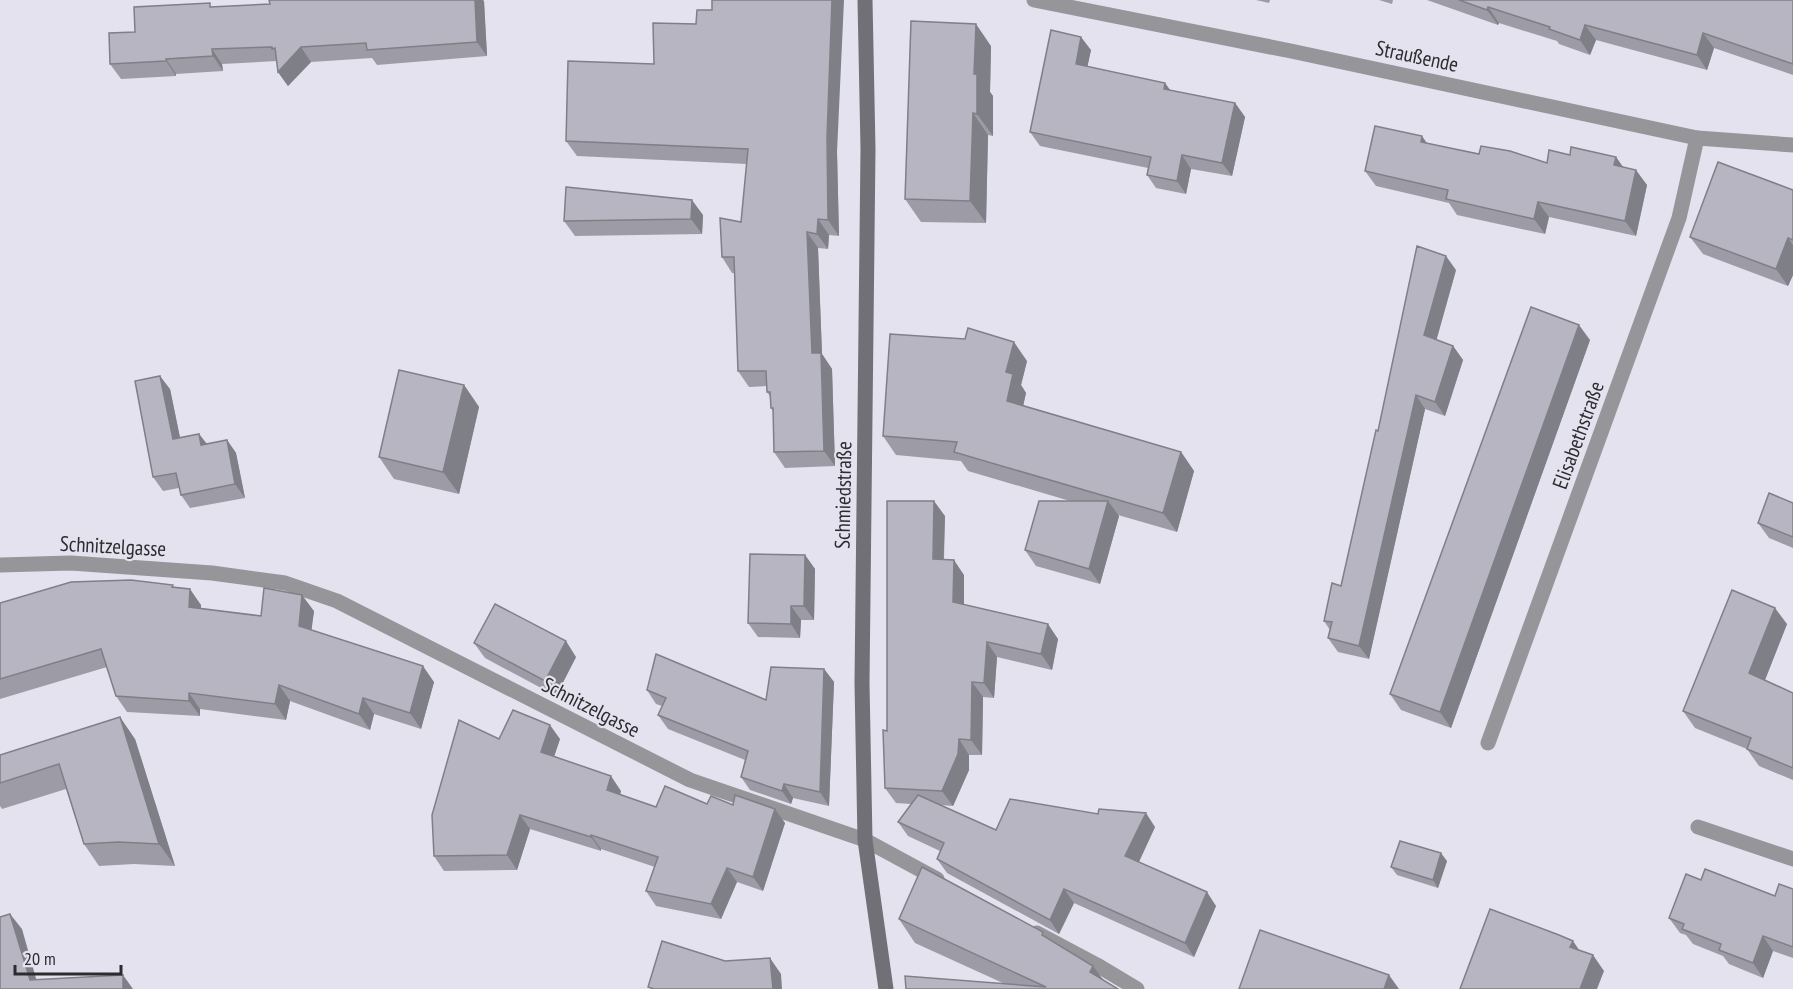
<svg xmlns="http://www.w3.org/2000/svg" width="1793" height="989" viewBox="0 0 1793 989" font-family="'PT Sans Narrow',sans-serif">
<rect width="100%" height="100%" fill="#e3e2ee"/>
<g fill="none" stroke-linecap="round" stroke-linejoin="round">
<g stroke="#96959a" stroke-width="15">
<path d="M1034 0 1291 51 1697 138 1793 145"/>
<path d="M0 565 71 563 212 573 285 583 337 601 690 780 865 840 937 879"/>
<path d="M1488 743 1679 218 1697 138"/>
<path d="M1698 827 1793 859"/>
<path d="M1037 933 1097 965 1137 989"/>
</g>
<path stroke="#717077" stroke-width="15" d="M865 0 868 149 862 683 865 840 886 989"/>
</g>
<g fill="#9d9ca6">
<path d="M1256 0H1270L1269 3Z"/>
<path d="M1379 0H1393L1392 4Z"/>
<path d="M1427 0H1793V75L1714 48 1707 70 1596 40 1590 55 1559 44 1557 41 1499 23 1498 25Z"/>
<path d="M484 1 487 56 377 65 372 58 311 62 288 86 278 72 277 61 222 64 223 71 176 74V76L121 79 110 64 135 32 213 7Z"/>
<path d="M991 46 990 92 993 96V136L988 135 986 223 921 222 905 199Z"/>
<path d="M1091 50 1087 67 1165 83 1170 90 1235 103 1245 117 1232 176 1191 169 1186 194 1156 188 1147 175 1148 168 1040 146 1030 132Z"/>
<path d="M654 64 837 152 839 236 829 235 828 249 818 248 822 354 832 369 835 466 785 468 774 452 773 411 771 408 770 396 767 392V386L749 387 738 371 735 273H732L722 257 741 222 747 164 577 156 566 141Z"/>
<path d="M1427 143 1479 154 1547 163 1570 155 1616 157 1623 167 1647 185 1636 236 1549 217 1545 234 1457 215 1449 203 1376 186 1365 171Z"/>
<path d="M1793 190V275L1788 286 1703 254 1690 237Z"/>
<path d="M703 215 702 234 575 236 564 221Z"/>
<path d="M1456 270 1436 340 1453 346 1463 360 1445 416 1425 409 1369 659 1338 652 1328 638 1330 630 1324 621 1341 586 1378 431Z"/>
<path d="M1590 340 1451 728 1401 710 1390 694Z"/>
<path d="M1027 361 1021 385 1026 393 1023 406 1181 452 1194 471 1177 532 1118 515 1119 516 1100 584 1036 566 1025 550 1070 501 968 471 961 461 896 455 883 436Z"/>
<path d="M464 385 479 407 459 494 394 479 379 457Z"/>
<path d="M170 389 180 438 199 434 207 444 227 440 236 453 245 498 190 508 181 495 179 488 163 491 153 477Z"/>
<path d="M1793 503V548L1769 538 1758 523Z"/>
<path d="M945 516 944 560 964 575V605L1058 639 1052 670 997 657 994 698 983 697 982 755H969V770L953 806 940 805 996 830 1155 827 1139 862 1216 906 1194 957 1074 903 1059 934 947 873 937 859 940 851 908 836 898 822 911 804 896 803 885 788 887 731Z"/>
<path d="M805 555 815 569 814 620H801L800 638 758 637 748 623Z"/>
<path d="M175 587 201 605V609L261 616 314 611 311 630 434 682 421 729 374 714 370 730 290 701 286 720 200 709V716L127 712 116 696 107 667 0 699V603Z"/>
<path d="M1787 624 1765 680 1793 693V780L1759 766 1747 749 1695 728 1683 711Z"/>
<path d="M474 643 576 657 556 696 485 658Z"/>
<path d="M824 669 834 682 829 806 793 798 791 804 750 790 741 777 745 760 668 729 658 715 662 706 656 704 647 690 766 700Z"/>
<path d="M135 739 175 866 134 864 99 866 84 844 66 789 2 809 0 806V755Z"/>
<path d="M499 739H560L554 756 621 791 620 795 656 807 707 804 733 805 775 809 785 823 763 891 737 882 721 919 656 906 646 891 655 867 601 849V851L530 829 517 870 444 871 434 856Z"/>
<path d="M1447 861 1438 888 1397 875 1391 867Z"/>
<path d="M1701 880 1775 896 1793 889V958L1773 951 1763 978 1729 964 1723 956 1693 944 1686 935 1680 933 1669 918Z"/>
<path d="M899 919 1043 932 1046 937 1104 981 1118 989H906L1005 984 915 943Z"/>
</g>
<g fill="#7f7f87">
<path d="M475 0H483L484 1 487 56 477 42Z"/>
<path d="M832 0H844L837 152 839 236 828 220 827 137Z"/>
<path d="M1488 7 1499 23 1498 25 1487 10Z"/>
<path d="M976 24 991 46 990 92 993 96V136L977 114 974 74Z"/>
<path d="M1585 25 1596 40 1590 55 1580 40Z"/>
<path d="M1703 33 1714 48 1707 70 1697 55Z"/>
<path d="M1081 37 1091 50 1085 78 1076 64Z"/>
<path d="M301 47 311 62 288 86 278 72Z"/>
<path d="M212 49 222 64 223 71 213 56Z"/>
<path d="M166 59 176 74V76L166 61Z"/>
<path d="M1165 83 1175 97 1164 89Z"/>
<path d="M1235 103 1245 117 1232 176 1222 163Z"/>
<path d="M973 113 988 135 986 223 970 201Z"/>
<path d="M1422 136 1433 152 1421 142Z"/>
<path d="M1182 155 1191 169 1186 194 1177 181Z"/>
<path d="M1616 157 1627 173 1614 165Z"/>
<path d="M1636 170 1647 185 1636 236 1625 221Z"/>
<path d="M692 200 703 215 702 234 691 219Z"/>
<path d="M1538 202 1549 217 1545 234 1534 219Z"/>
<path d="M818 219 829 235 828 249 817 234Z"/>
<path d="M807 232 818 248 822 354 832 369 835 466 824 451 812 353Z"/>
<path d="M1788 238 1793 245V275L1788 286 1776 269Z"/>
<path d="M1446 256 1456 270 1434 349 1424 335Z"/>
<path d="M1579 325 1590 340 1451 728 1440 712Z"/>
<path d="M1014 342 1027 361 1021 385 1026 393 1020 420 1007 401 1006 372Z"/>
<path d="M1453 346 1463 360 1445 416 1435 402Z"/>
<path d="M160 376 170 389 183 452 173 439Z"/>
<path d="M464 385 479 407 459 494 443 472Z"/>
<path d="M1416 395 1425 409 1369 659 1359 646Z"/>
<path d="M199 434 209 447 201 445Z"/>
<path d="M227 440 236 453 245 498 235 484Z"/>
<path d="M1181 452 1194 471 1177 532 1163 513Z"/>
<path d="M934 501 945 516 943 575 933 559Z"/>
<path d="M1108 501 1119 516 1100 584 1089 569Z"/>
<path d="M805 555 815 569 814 620 804 606Z"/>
<path d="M954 560 964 575V617L953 602Z"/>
<path d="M190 589 201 605 200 623 189 607Z"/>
<path d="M302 595 314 611 310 642 299 626Z"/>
<path d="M791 606 801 620 800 638 791 624Z"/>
<path d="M1775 608 1787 624 1761 690 1749 673Z"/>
<path d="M1048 624 1058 639 1052 670 1041 654Z"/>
<path d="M566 641 576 657 556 696 545 681Z"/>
<path d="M987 642 997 657 994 698 984 683Z"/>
<path d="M423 666 434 682 421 729 410 713Z"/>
<path d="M824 669 834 682 829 806 820 792Z"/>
<path d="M972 682 983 697 982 755 971 740Z"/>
<path d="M279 685 290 701 286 720 275 704Z"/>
<path d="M189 693 200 709V716L189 701Z"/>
<path d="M363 698 374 714 370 730 359 714Z"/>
<path d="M120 717 135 739 175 866 159 844Z"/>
<path d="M550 725 560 739 551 766 541 752Z"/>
<path d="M959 739 969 755V770L953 806 942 791Z"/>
<path d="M611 776 621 791 617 804 607 790Z"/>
<path d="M784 784 793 798 791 804 782 791Z"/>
<path d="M775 809 785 823 763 891 753 877Z"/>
<path d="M1146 813 1155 827 1135 870 1125 856Z"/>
<path d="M520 815 530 829 517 870 507 855Z"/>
<path d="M591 835 601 849V851L591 837Z"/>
<path d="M1441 853 1447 861 1438 888 1433 880Z"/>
<path d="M727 868 737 882 721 919 711 904Z"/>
<path d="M1064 889 1074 903 1059 934 1050 920Z"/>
<path d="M1207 892 1216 906 1194 957 1185 943Z"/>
<path d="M10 914 22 929 39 989 30 980Z"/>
<path d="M1763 936 1773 951 1763 978 1753 963Z"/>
<path d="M1573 941 1584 957 1570 947Z"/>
<path d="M1593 955 1604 971 1597 989H1580Z"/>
<path d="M770 958 781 974 782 989H773Z"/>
<path d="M1093 966 1110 989 1090 972Z"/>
<path d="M123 975 133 989H123Z"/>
<path d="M1389 975 1399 989H1384Z"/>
</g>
<g fill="#b6b5c1" stroke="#7f7f87" stroke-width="1.5">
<path d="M269 0H475L477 42 367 50 366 43 301 47 278 72 275 48 272 49V47L212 49 213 56 166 59V61L110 64 109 33 135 32 134 7 210 3V7L270 4Z"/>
<path d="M712 0H832L827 137 828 220 818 219 817 234 807 232 812 353H821L824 451 774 452 773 408H771L770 392H767L766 371H738L734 257H722L720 218 741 222 748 149 566 141 568 61 654 64 653 23 696 24 697 10H712Z"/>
<path d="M1459 0H1793V64L1703 33 1697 55 1585 25 1580 40 1549 29 1550 27 1488 7 1487 10Z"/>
<path d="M911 21 976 24 974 74H977V114L973 113 970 201 905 199Z"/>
<path d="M1051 30 1081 37 1076 64 1165 83 1164 89 1235 103 1222 163 1182 155 1177 181 1147 175 1151 157 1030 132Z"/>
<path d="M1375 126 1422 136 1421 142 1479 154 1481 146 1510 151 1547 163 1549 150 1570 155 1571 147 1616 157 1614 165 1636 170 1625 221 1538 202 1534 219 1446 199 1448 190 1365 171Z"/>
<path d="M1718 162 1793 190V240L1788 238 1776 269 1690 237Z"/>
<path d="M566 187 692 200 691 219 564 221Z"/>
<path d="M1417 246 1446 256 1424 335 1453 346 1435 402 1416 395 1359 646 1328 638 1332 622 1324 621 1332 583 1341 586 1376 430 1378 431Z"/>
<path d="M1531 307 1579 325 1440 712 1390 694Z"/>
<path d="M968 328 1014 342 1006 372 1013 374 1007 401 1181 452 1163 513 954 452 957 442 883 436 890 334 965 339Z"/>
<path d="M399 370 464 385 443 472 379 457Z"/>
<path d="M160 376 173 439 199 434 201 445 227 440 235 484 181 495 176 473 153 477 135 381Z"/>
<path d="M1769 493 1793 503V537L1758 523Z"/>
<path d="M887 501H934L933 559 954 560 953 602 1048 624 1041 654 987 642 984 683 972 682 971 740 959 739 958 754 942 791 885 788 883 730 887 731Z"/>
<path d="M1039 501H1108L1089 569 1025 550Z"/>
<path d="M750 554 805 555 804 606H791V624L748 623Z"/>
<path d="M131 580 173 585 172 587 190 589 189 607 261 616 264 588 302 595 299 626 423 666 410 713 363 698 359 714 279 685 275 704 189 693V701L116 696 101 649 0 679V603L71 582Z"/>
<path d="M1732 590 1775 608 1749 673 1793 693V768L1747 749 1751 738 1683 711Z"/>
<path d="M495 604 566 641 545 681 474 643Z"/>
<path d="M656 654 766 700 771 667 824 669 820 792 784 784 782 791 741 777 748 751 658 715 666 698 647 690Z"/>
<path d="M513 710 550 725 541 752 611 776 607 790 656 807 665 786 707 804 711 796 733 805 735 795 775 809 753 877 727 868 711 904 646 891 658 857 591 835V837L520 815 507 855 434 856 432 815 459 720 499 739Z"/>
<path d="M120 717 159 844 118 842 84 844 59 764 0 783V755Z"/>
<path d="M918 795 996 830 1010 799 1098 814 1099 809 1146 813 1125 856 1207 892 1185 943 1064 889 1050 920 937 859 944 843 898 822Z"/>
<path d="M1400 841 1441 853 1433 880 1391 867Z"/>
<path d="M922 867 1043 932 1042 935 1093 966 1090 972 1118 989H906L905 976 1046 987 899 919Z"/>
<path d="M1705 869 1775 896 1779 884 1793 889V947L1763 936 1753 963 1719 950 1721 944 1682 929 1684 924 1669 918 1686 874 1701 880Z"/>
<path d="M1490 909 1559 935 1573 941 1570 947 1593 955 1580 989H1460Z"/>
<path d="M10 914 30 980 123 975V989H0V917Z"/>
<path d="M1260 930 1389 975 1384 989H1239Z"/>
<path d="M662 941 725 961 770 958 773 989H654L648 987Z"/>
</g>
<g text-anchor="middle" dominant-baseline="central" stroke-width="4.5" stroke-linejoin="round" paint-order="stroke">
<g font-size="21" fill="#2c2c30" stroke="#e3e2ee">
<text transform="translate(1417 56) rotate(12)">Straußende</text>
<text transform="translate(1578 435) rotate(-70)">Elisabethstraße</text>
<text transform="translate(843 495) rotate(-89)">Schmiedstraße</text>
<text transform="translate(113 546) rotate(3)">Schnitzelgasse</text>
<text transform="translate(591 707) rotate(27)">Schnitzelgasse</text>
</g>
</g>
<path d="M15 965v9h106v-9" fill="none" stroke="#2c2c30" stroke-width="3"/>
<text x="24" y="965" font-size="18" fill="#2c2c30" stroke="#e3e2ee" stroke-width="4.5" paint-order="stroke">20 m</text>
</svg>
